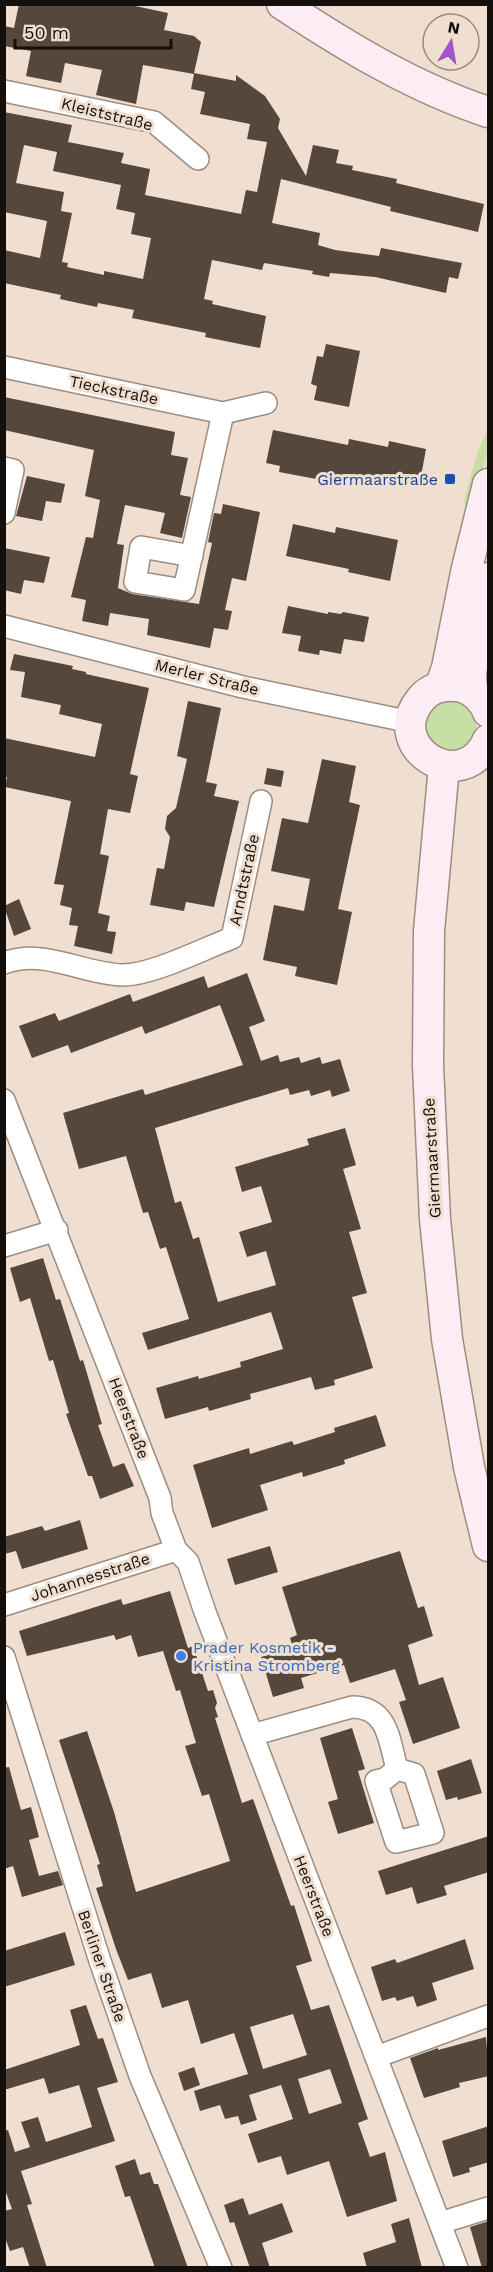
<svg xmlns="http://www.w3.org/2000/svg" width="493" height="2272" viewBox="0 0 493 2272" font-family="'Work Sans',sans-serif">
<rect width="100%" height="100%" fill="#f0dfd1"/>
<g fill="#c7dfa5">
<path d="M488 430V447L469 533 464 500 478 450Z"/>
<circle cx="450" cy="726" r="26"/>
</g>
<g fill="#56473d" fill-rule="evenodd">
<path d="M19 4H126L168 13 164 30 194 36 201 42 194 73 236 81V75L265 96 280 119 278 128 306 176 313 145 339 150 336 163 353 166 352 170 397 179 396 183 484 204 478 232 390 211 391 207 281 179 272 223 320 233 318 245 335 250 379 256 381 248 462 263 458 279 449 277 446 293 375 277 330 273 329 277 312 274 313 271 264 263 262 270 212 260 204 299 213 301 212 304 266 316 260 348 205 337 206 333 132 318 134 310 98 303 97 307 78 303 60 299 61 295 4 283V250L40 258 47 221 4 212V112L72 125 68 142 124 153 121 163 150 169 145 195 241 214 246 190 257 192 267 142 247 139 250 124 200 114 205 92 191 89 194 74 143 65 136 104 96 95 102 70 65 63 61 83 26 76 31 51 4 46V26L14 28ZM24 145 57 152 53 171 121 185 116 209 135 213 131 234 151 238 143 279 104 271V275L67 267 68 263 62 262 72 213 61 211 64 192 16 183Z"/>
<path d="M326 344 360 351 349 407 314 400 317 386 311 384 317 356 323 357Z"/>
<path d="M4 397 175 432 171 455 188 458 180 495 191 497 182 538 160 533 165 513 125 505 117 544 124 545 118 588 132 594 199 604 212 543 208 542 214 513 221 514 223 504 260 512 246 581 232 578 225 610 232 611 228 630 214 628 210 648 147 635 149 619 110 613 108 626 82 621 86 600 71 597 86 537 93 538 100 500 85 496 94 450 4 430Z"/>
<path d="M273 430 348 445 349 439 388 447 389 441 426 449 420 482 406 480 405 486 367 478 366 483 328 476 327 481 279 472 280 466 266 463Z"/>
<path d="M27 476 65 484 61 503 46 501 42 521 16 516Z"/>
<path d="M293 524 335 533 336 527 398 540 390 581 348 572 349 569 286 556Z"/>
<path d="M4 548 50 557 44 583 24 580 21 594 4 590Z"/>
<path d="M288 606 328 614V612L341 614 343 612 369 617 364 642 344 639 341 654 320 650 319 655 298 651 301 636 282 633Z"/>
<path d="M14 654 73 666 72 669 86 672V674L149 688 130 774 138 776 130 813 108 809 100 854 109 856 98 913 110 916 107 931 116 932 112 954 74 946 78 926 69 925 72 908 60 905 64 885 54 884 71 801 5 787 7 777H4V738L95 757 102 724 59 714 61 705 21 697 25 672 10 670Z"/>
<path d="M188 701 221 708 206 782 217 784 214 796 239 801 214 907 186 902 184 911 150 905 157 868 164 869 170 837 165 829 167 816 176 808 187 759 177 756Z"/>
<path d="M322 759 356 766 349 802 360 805 338 909 352 912 337 985 295 976 297 967 263 960 274 905 304 911 310 879 271 871 282 818 308 823Z"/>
<path d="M267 768 284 771 281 787 264 784Z"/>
<path d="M19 899 31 929 14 936 4 906Z"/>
<path d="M247 973 265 1021 249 1027 261 1061 278 1055 280 1062 299 1057 301 1063 320 1057 322 1064 340 1059 350 1091 332 1097 330 1090 311 1096 309 1090 290 1095 288 1088 155 1128 175 1203 181 1201 193 1239 199 1237 218 1302 276 1285 266 1251 247 1257 239 1232 272 1222 261 1186 242 1192 235 1167 309 1145 307 1139 345 1128 356 1165 343 1169 361 1229 349 1232 367 1293 352 1297 373 1368 334 1380 335 1385 315 1390 311 1377 250 1394 251 1399 209 1411 208 1407 165 1419 156 1388 198 1376 199 1379 241 1367 240 1362 283 1349 271 1312 148 1350 142 1333 189 1319 166 1247 160 1249 148 1212 143 1213 126 1156 79 1169 63 1113 143 1089 145 1095 243 1065 220 1005 145 1034 142 1026 71 1053 68 1045 32 1058 19 1026 55 1013 59 1021 130 994 133 1002 204 976 208 988Z"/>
<path d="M43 1258 56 1300 60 1299 80 1361 83 1360 102 1424 98 1425 113 1467 124 1463 134 1486 100 1499 92 1476H88L66 1414 69 1413 53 1360 49 1361 30 1298 20 1302 10 1268Z"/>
<path d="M376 1415 386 1446 344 1460 345 1464 303 1477 302 1472 260 1485 268 1510 212 1528 193 1465 249 1448 250 1454 292 1441 294 1445 335 1432 334 1428Z"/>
<path d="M80 1520 88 1549 22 1569 16 1551 4 1554V1537L42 1526 45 1531Z"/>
<path d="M270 1546 278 1572 235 1585 227 1559Z"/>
<path d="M400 1551 418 1608 424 1606 433 1636 408 1645 419 1685 443 1677 460 1728 413 1744 399 1702 406 1700 395 1669 350 1683 344 1665 301 1678 304 1688 273 1697 261 1657 293 1648 290 1638 297 1635 282 1587Z"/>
<path d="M170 1591 188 1648 193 1646 208 1691 213 1690 217 1703 215 1708 218 1717 215 1718 242 1803 253 1799 291 1906 294 1905 312 1961 296 1966 311 2010 329 2005 368 2119 358 2123 370 2157 385 2152 397 2201 347 2217 329 2161 287 2175 281 2156 258 2163 248 2134 293 2119 281 2085 249 2095 257 2120 241 2125 238 2116 225 2119 220 2105 200 2111 194 2091 248 2074 234 2033 201 2044 188 2000 162 2008 151 1973 128 1980 116 1949 96 1888 103 1886 97 1865 100 1864 59 1740 87 1731 114 1812 136 1892 230 1861 209 1794 202 1796 185 1746 196 1743 180 1690 176 1691 163 1651 138 1657 131 1635 116 1640 114 1635 27 1656 19 1631 121 1599 123 1605ZM293 2014 307 2055 263 2069 250 2027ZM330 2069 342 2103 309 2114 298 2079Z"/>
<path d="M352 1728 365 1769 358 1771 374 1823 338 1834 328 1802 338 1799 320 1738Z"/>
<path d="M471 1759 482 1793 458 1800 457 1797 446 1800 437 1771Z"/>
<path d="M9 1767 21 1810 31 1807 39 1837 29 1840 39 1876 58 1871 63 1885 22 1897 13 1866 4 1869V1768Z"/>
<path d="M489 1836V1872L444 1886 447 1895 417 1904 412 1887 386 1895 378 1871Z"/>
<path d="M65 1932 75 1965 4 1987V1951Z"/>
<path d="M465 1939 474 1969 432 1983 437 2000 417 2007 413 1996 397 2001 395 1997 382 2001 371 1967 395 1959 397 1963Z"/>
<path d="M86 2005 98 2039 103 2038 118 2082 97 2088 115 2141 21 2171 32 2204 27 2205 47 2268H30L23 2247 10 2251 4 2235V2211L16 2208 12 2209 4 2187V2131L8 2130 15 2152 30 2147 21 2122 38 2117 46 2142 92 2127 79 2085 49 2094 44 2078 4 2090V2070L80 2045 70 2010Z"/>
<path d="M486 2037 489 2076 459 2083 460 2087 424 2098 410 2058 438 2048V2050Z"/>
<path d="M194 2067 200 2085 184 2091 178 2073Z"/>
<path d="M489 2126V2162L469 2168 470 2172 453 2177 442 2141Z"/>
<path d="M135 2159 140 2175 150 2172 154 2184H158L188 2268H155L130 2196 125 2197 115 2166Z"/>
<path d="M243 2198 249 2215 282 2203 293 2232 262 2243 270 2268H250L234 2222 230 2223 224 2205Z"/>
<path d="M409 2218 422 2268H367L363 2253 396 2242 391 2224Z"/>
<path d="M489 2221V2268H482L470 2227Z"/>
</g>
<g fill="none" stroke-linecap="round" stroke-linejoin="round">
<g stroke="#9c8d80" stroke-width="24">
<g id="street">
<path d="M4 91 154 122 198 159"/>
<path d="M4 367 223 413 266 403"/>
<path d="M4 468 13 470 4 513"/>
<path d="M192 556 141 547 135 582 184 590 223 413"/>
<path d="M4 626 243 687 411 722"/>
<path d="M4 963C46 948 81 974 123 975 152 975 203 949 232 938L261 801"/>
<path d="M4 1100 160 1498 162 1513 176 1550 188 1562 205 1612 457 2268"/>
<path d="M4 1246 57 1230"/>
<path d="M4 1605 176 1550"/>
<path d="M4 1657 100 1961 140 2076 221 2268"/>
<path d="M252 1735 352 1707C388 1707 389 1740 397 1769L414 1774 433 1833 396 1842 376 1781 385 1779 397 1769"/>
<path d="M376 2057 488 2016"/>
<path d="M440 2223 488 2208"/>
</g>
</g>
<g stroke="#9c8d80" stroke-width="33">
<g id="secondary">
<path d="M282 4C347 47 415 88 488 112"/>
<path d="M440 687 447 668 467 568 488 484"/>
<path d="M472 691 471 673 488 578"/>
<path d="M488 712C483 699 470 686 454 686 442 685 429 689 421 699 381 747 463 798 488 740"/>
<path d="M444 766 429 931 428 1065 435 1219 447 1339 469 1467 488 1546"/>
</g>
</g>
<use href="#street" stroke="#fff" stroke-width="21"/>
<use href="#secondary" stroke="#fcecf4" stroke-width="30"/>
</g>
<rect fill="#1a4fb4" stroke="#f0dfd1" stroke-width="2" x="444" y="473" width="12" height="12" rx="3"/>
<circle fill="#3f7fe0" stroke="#f0dfd1" stroke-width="2" cx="181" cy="1656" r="6"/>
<g text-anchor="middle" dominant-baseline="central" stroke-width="6" stroke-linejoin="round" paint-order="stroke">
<g font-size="16" fill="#140f0a" stroke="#f0dfd1">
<text transform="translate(107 114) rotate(14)">Kleiststraße</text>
<text transform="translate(114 390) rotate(12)">Tieckstraße</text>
<text transform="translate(207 677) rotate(14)">Merler Straße</text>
<text transform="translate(244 880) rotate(-78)">Arndtstraße</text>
<text transform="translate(432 1158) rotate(-93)">Giermaarstraße</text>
<text transform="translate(129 1418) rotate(69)">Heerstraße</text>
<text transform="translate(90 1577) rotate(-18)">Johannesstraße</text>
<text transform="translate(314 1896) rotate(69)">Heerstraße</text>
<text transform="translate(102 1966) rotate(71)">Berliner Straße</text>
</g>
<g font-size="16" fill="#164399" stroke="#f0dfd1" text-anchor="end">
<text x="438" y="479">Giermaarstraße</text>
</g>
<g font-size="16" fill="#366cbe" stroke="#f0dfd1" text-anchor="start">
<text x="193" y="1647">Prader Kosmetik -<tspan x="193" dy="18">Kristina Stromberg</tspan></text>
</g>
</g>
<rect width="493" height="2272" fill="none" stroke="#140f0a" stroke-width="12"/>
<g transform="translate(451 42) rotate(11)"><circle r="28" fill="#f0dfd1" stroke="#988c81" stroke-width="1.5"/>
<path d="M0-4.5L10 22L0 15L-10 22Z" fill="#a056c9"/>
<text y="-9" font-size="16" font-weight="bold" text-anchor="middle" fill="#140f0a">N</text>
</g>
<path d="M15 39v9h156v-9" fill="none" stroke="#140f0a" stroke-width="3"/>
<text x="24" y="39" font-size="18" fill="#140f0a" stroke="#f0dfd1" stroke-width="4.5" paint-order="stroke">50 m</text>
</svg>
